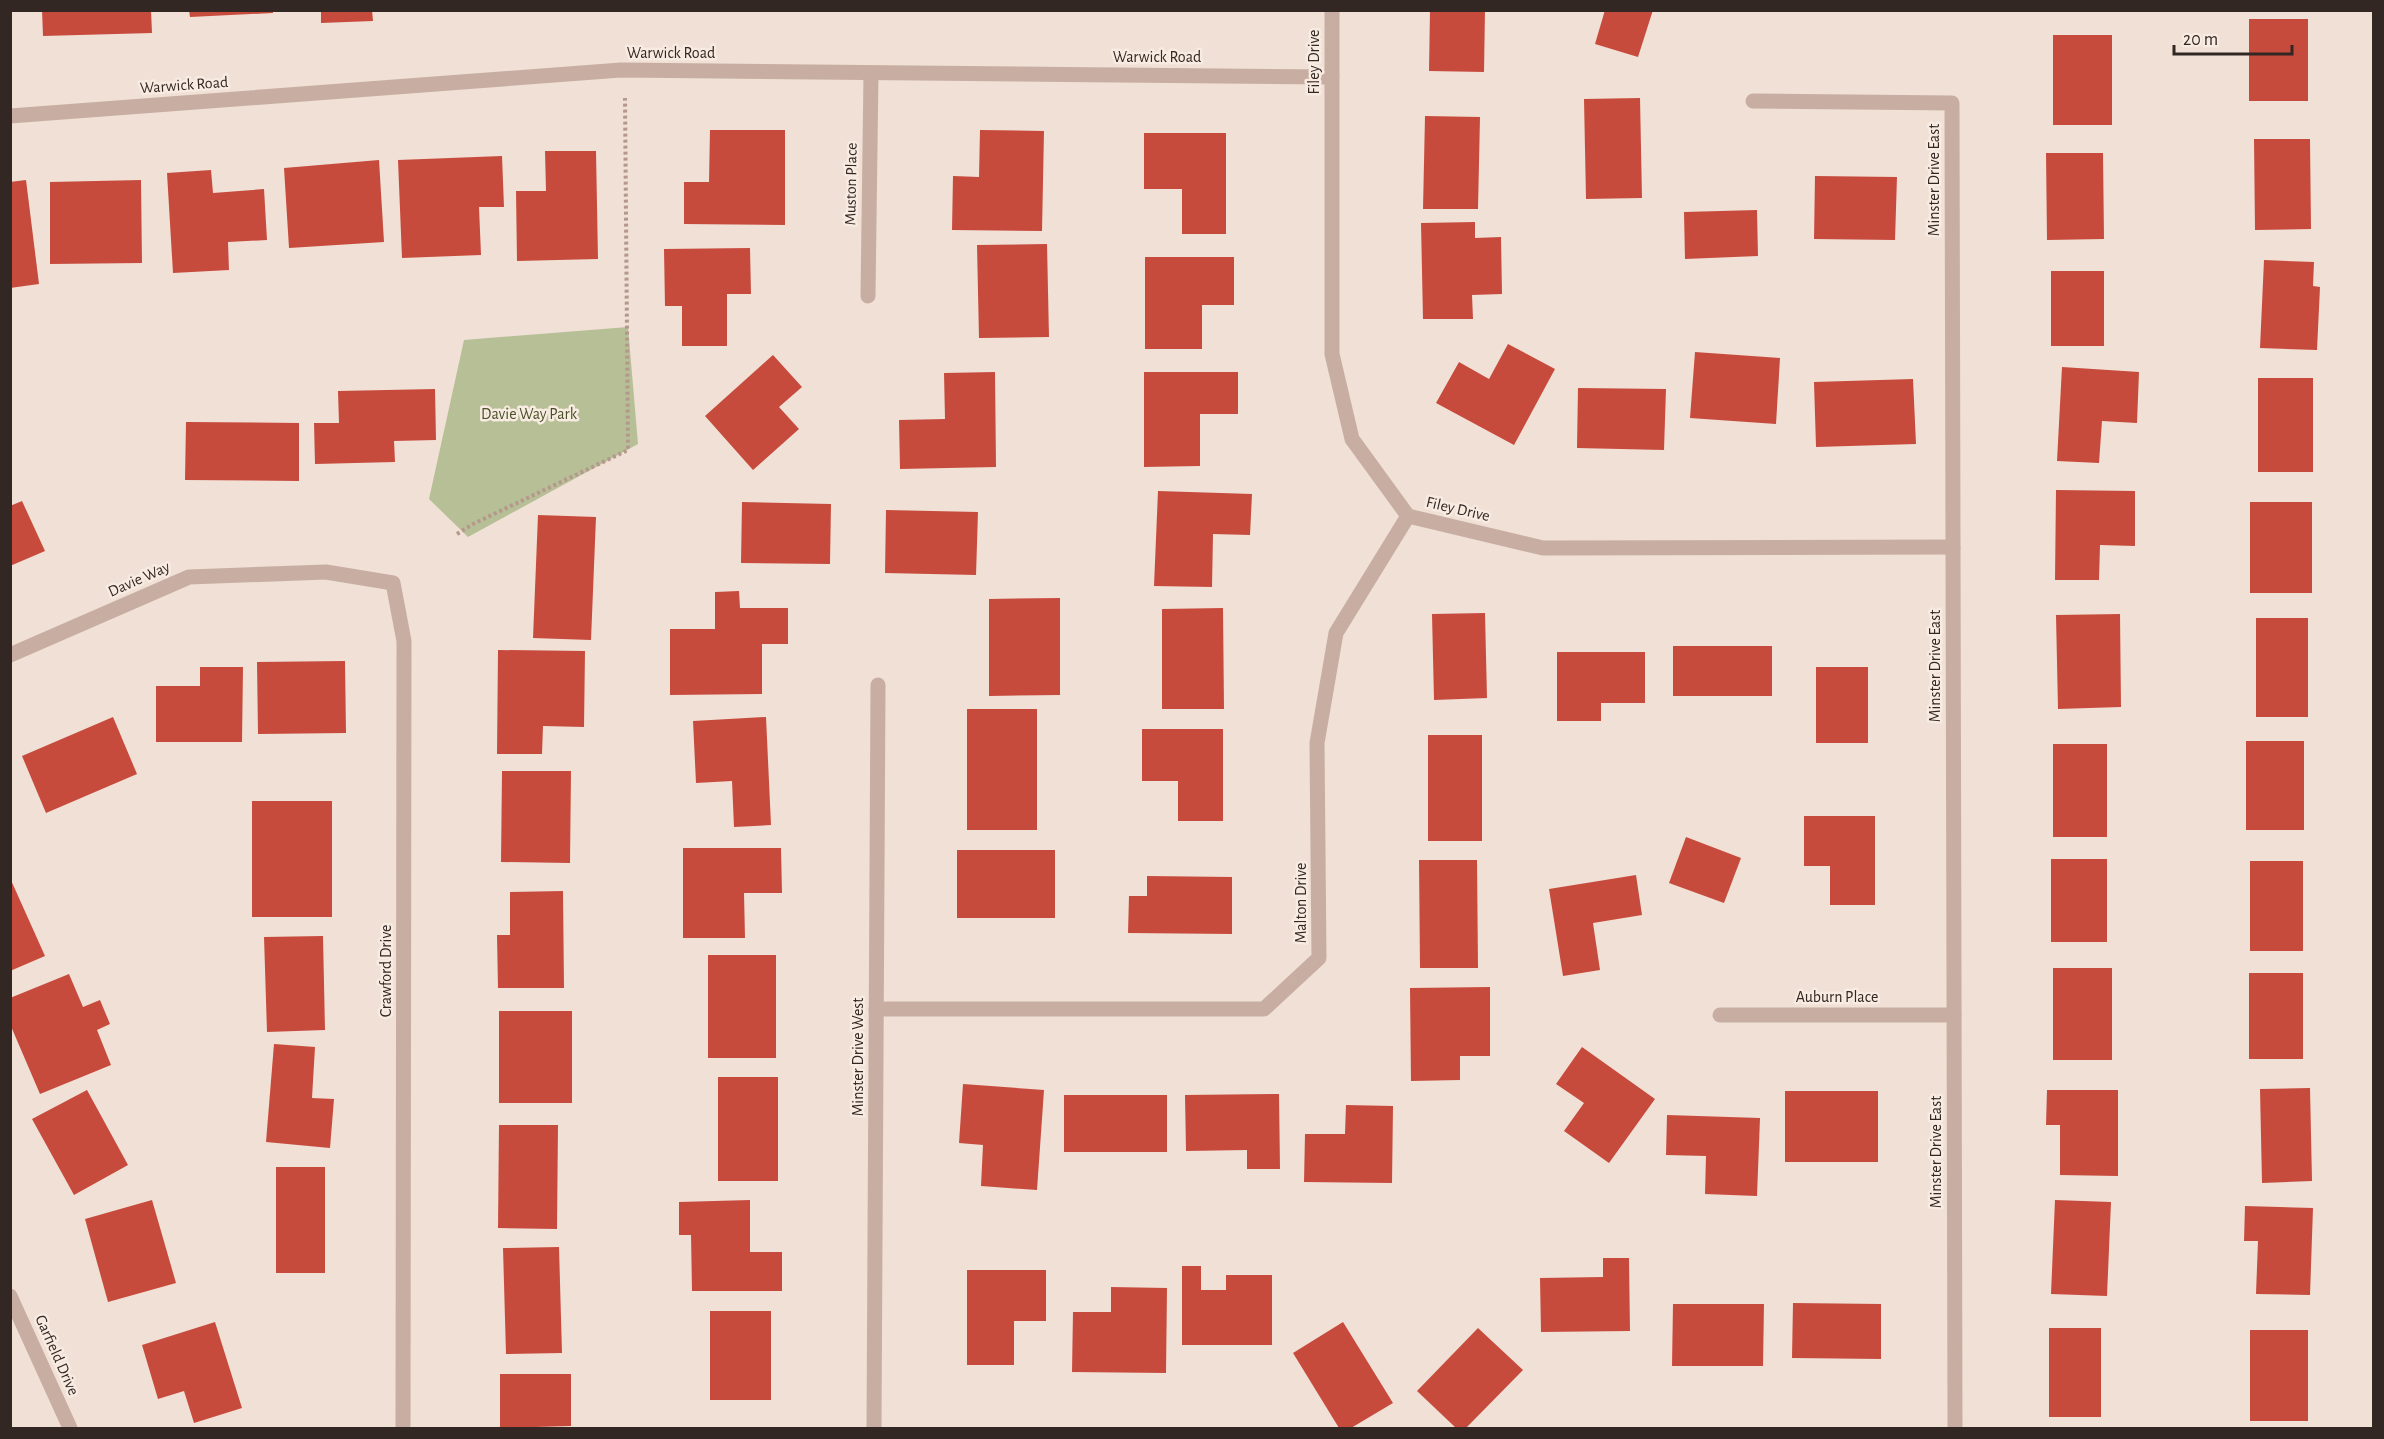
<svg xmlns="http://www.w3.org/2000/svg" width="2384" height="1439" viewBox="0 0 2384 1439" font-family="'Alegreya Sans',sans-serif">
<rect width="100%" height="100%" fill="#f0e0d6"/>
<path fill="#b7bf96" d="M628 327 638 444 468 537 429 499 464 340Z"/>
<g fill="#c74b3d">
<path d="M42 10H151L152 33 43 36Z"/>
<path d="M189 10H273V13L190 17Z"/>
<path d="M321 10H372L373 21 321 23Z"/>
<path d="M1430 10H1485L1484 72 1429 71Z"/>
<path d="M1605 10H1653L1638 57 1595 44Z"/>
<rect x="2249" y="19" width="59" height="82"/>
<rect x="2053" y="35" width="59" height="90"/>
<path d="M1640 98 1642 198 1586 199 1584 99Z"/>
<path d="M1425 116 1480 117 1478 209H1423Z"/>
<path d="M710 130H785V225L684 224V182H709Z"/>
<path d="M980 130 1044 131 1042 231 952 230 953 176 979 177Z"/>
<path d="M1144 133H1226V234H1182V189H1144Z"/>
<path d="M2254 139H2310L2311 229 2255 230Z"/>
<path d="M545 151H596L598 259 517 261 516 191H546Z"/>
<path d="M2046 153H2103L2104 239 2047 240Z"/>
<path d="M502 156 504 207H479L481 255 402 258 398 160Z"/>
<path d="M379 160 384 242 289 248 284 168Z"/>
<path d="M211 170 213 193 264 189 267 240 228 242 229 270 173 273 167 173Z"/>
<path d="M1815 176 1897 177 1895 240 1814 239Z"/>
<path d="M26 180 39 284 10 288V182Z"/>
<path d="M141 180 142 263 50 264V182Z"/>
<path d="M1757 210 1758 256 1685 259 1684 212Z"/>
<path d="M1475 222V238L1501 237 1502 294 1472 295 1473 319H1423L1421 223Z"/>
<path d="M1047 244 1049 337 979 338 977 245Z"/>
<path d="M750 248 751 294H727V346H682V306H665L664 249Z"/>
<path d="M1145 257H1234V305H1202V349H1145Z"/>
<path d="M2264 260 2314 262 2313 286 2320 287 2317 350 2260 348Z"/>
<rect x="2051" y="271" width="53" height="75"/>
<path d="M1508 344 1555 369 1514 445 1436 403 1459 362 1489 379Z"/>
<path d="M1695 352 1780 358 1776 424 1690 418Z"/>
<path d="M773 355 802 387 779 407 799 429 753 470 705 416Z"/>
<path d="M2062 367 2139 372 2137 423 2102 421 2099 463 2057 461Z"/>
<path d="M995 372 996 467 900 469 899 420 945 419 944 373Z"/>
<path d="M1144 372H1238V414H1200V466L1144 467Z"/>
<rect x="2258" y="378" width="55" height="94"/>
<path d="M1913 379 1916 444 1816 447 1814 382Z"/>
<path d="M1578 388 1666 389 1664 450 1577 448Z"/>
<path d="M435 389 436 440 394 441 395 462 315 464 314 423H339L338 391Z"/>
<path d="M186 422 299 423V481L185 480Z"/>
<path d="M2056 490 2135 491V546L2100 545 2099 580H2055Z"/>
<path d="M1158 491 1252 494 1250 535 1213 534 1212 587 1154 586Z"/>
<path d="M22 501 45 551 10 566V506Z"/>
<path d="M742 502 831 504 830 564 741 563Z"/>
<rect x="2250" y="502" width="62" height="91"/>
<path d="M886 510 978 512 976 575 885 573Z"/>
<path d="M538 515 596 517 591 640 533 638Z"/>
<path d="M739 591 740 608H788V644H762V694L670 695V629H715V592Z"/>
<path d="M1060 598V695L989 696V599Z"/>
<path d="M1223 608 1224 709H1162V609Z"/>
<path d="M1485 613 1487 698 1434 700 1432 614Z"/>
<path d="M2120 614 2121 707 2058 709 2056 615Z"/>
<rect x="2256" y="618" width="52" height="99"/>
<rect x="1673" y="646" width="99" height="50"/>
<path d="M498 650 585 651 584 727 543 726 542 754H497Z"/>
<path d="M1557 652H1645V703H1601V721H1557Z"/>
<path d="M345 661 346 733 258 734 257 662Z"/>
<path d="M200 667H243L242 742H156V686H200Z"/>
<rect x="1816" y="667" width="52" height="76"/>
<rect x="967" y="709" width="70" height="121"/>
<path d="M113 717 137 774 46 813 22 756Z"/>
<path d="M766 717 771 825 734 827 732 781 696 783 693 721Z"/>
<path d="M1142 729H1223V821H1178V781H1142Z"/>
<rect x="1428" y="735" width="54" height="106"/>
<rect x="2246" y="741" width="58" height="89"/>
<rect x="2053" y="744" width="54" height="93"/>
<path d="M502 771H571L570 863 501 862Z"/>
<rect x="252" y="801" width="80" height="116"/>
<path d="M1804 816H1875V905H1830V866H1804Z"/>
<path d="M1686 837 1741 858 1724 903 1669 883Z"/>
<path d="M683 848H781L782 893H744L745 938H683Z"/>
<rect x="957" y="850" width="98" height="68"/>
<rect x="2051" y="859" width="56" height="83"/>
<path d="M1419 860H1477L1478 968H1420Z"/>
<rect x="2250" y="861" width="53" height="90"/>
<path d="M1636 875 1642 915 1593 923 1600 970 1563 976 1549 889Z"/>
<path d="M1147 876 1232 877V934L1128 933 1129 896H1147Z"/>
<path d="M10 878 45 956 10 971Z"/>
<path d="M563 891 564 988H498L497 935H510V892Z"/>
<path d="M323 936 325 1030 267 1032 264 937Z"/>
<rect x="708" y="955" width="68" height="103"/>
<rect x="2053" y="968" width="59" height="92"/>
<rect x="2249" y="973" width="54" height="86"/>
<path d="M69 974 83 1007 100 1000 110 1024 97 1030 111 1065 40 1094 10 1024V998Z"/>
<path d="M1490 987V1056H1460V1080L1411 1081 1410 988Z"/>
<rect x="499" y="1011" width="73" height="92"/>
<path d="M274 1044 315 1047 312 1098 334 1099 330 1148 266 1142Z"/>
<path d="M1582 1047 1655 1099 1609 1163 1564 1131 1584 1103 1556 1084Z"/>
<rect x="718" y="1077" width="60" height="104"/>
<path d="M963 1084 1044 1090 1037 1190 981 1186 983 1145 959 1143Z"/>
<path d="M2310 1088 2312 1181 2262 1183 2260 1089Z"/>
<path d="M87 1090 128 1165 74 1195 32 1119Z"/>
<path d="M2047 1090H2118V1176L2060 1175V1125H2046Z"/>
<rect x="1785" y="1091" width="93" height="71"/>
<path d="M1279 1094 1280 1169H1247V1150L1186 1151 1185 1095Z"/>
<rect x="1064" y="1095" width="103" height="57"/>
<path d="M1346 1105 1393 1106 1392 1183 1304 1182 1305 1134H1345Z"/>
<path d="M1667 1115 1760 1118 1757 1196 1705 1194 1706 1156 1666 1155Z"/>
<path d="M499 1125H558L557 1229 498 1228Z"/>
<rect x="276" y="1167" width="49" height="106"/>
<path d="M152 1200 176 1283 108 1302 85 1219Z"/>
<path d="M750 1200V1252H782V1291H692L691 1235H679V1202Z"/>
<path d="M2055 1200 2111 1202 2107 1296 2051 1294Z"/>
<path d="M2245 1206 2313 1208 2310 1295 2256 1294 2258 1241H2244Z"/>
<path d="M559 1247 562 1353 506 1354 503 1248Z"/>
<path d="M1603 1258H1629L1630 1331 1541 1332 1540 1278 1603 1277Z"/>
<path d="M1182 1266H1201V1290H1226V1275H1272V1345H1182Z"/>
<path d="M967 1270H1046V1321H1014V1365H967Z"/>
<path d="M1111 1287 1167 1288 1166 1373 1072 1372 1073 1312H1111Z"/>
<path d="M1793 1303 1881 1304V1359L1792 1358Z"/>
<path d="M1673 1304H1764L1763 1366H1672Z"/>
<rect x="710" y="1311" width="61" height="89"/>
<path d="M215 1322 242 1408 194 1423 184 1391 158 1399 142 1345Z"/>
<path d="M1343 1322 1393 1403 1351 1428H1339L1293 1353Z"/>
<path d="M1478 1328 1523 1370 1466 1428H1456L1417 1391Z"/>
<rect x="2049" y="1328" width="52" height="89"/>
<rect x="2250" y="1330" width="58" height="91"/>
<path d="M500 1374H571V1426L500 1428Z"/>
</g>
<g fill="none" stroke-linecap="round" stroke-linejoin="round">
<path stroke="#b4988c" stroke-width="4" stroke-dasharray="3 3" stroke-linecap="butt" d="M457 534 473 524 628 450 625 98"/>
<g stroke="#c8aea2" stroke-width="15">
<path d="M1332 10V354L1352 439 1408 516 1543 548 1953 547"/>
<path d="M1753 101 1952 103 1955 1428"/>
<path d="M10 116 621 70 1332 77"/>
<path d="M868 296 871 73"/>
<path d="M10 655 189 577 326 572 393 583 404 641 403 1428"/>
<path d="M876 1009H1264L1319 958 1317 743 1336 633 1408 516"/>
<path d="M1720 1015H1954"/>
<path d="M10 1296 70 1428"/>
<path d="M874 1428 878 685"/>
</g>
</g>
<g text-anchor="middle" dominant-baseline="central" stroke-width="5" stroke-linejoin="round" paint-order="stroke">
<g font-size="16" fill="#332724" stroke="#f8ebe1">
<text x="671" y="53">Warwick Road</text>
<text x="1157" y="57">Warwick Road</text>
<text transform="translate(1314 62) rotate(-90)">Filey Drive</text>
<text transform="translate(184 85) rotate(-4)">Warwick Road</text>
<text transform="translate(1934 180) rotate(-90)">Minster Drive East</text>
<text transform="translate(851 184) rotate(-89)">Muston Place</text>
<text transform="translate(1458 509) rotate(13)">Filey Drive</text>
<text transform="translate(139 579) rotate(-24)">Davie Way</text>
<text transform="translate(1935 666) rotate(-90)">Minster Drive East</text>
<text transform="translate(1301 903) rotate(-90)">Malton Drive</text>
<text transform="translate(386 971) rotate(-90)">Crawford Drive</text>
<text x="1837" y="997">Auburn Place</text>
<text transform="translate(858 1057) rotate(-90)">Minster Drive West</text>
<text transform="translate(1936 1152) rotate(-90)">Minster Drive East</text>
<text transform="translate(57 1355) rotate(66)">Garfield Drive</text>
</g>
<g font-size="16" fill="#485128" stroke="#f8ebe1">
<text x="529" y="414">Davie Way Park</text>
</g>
</g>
<rect width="2384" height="1439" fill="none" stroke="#332724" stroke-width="24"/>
<path d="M2174 45v9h118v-9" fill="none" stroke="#332724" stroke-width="3"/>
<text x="2183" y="45" font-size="18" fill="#332724" stroke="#f8ebe1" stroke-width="4.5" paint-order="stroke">20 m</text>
</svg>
